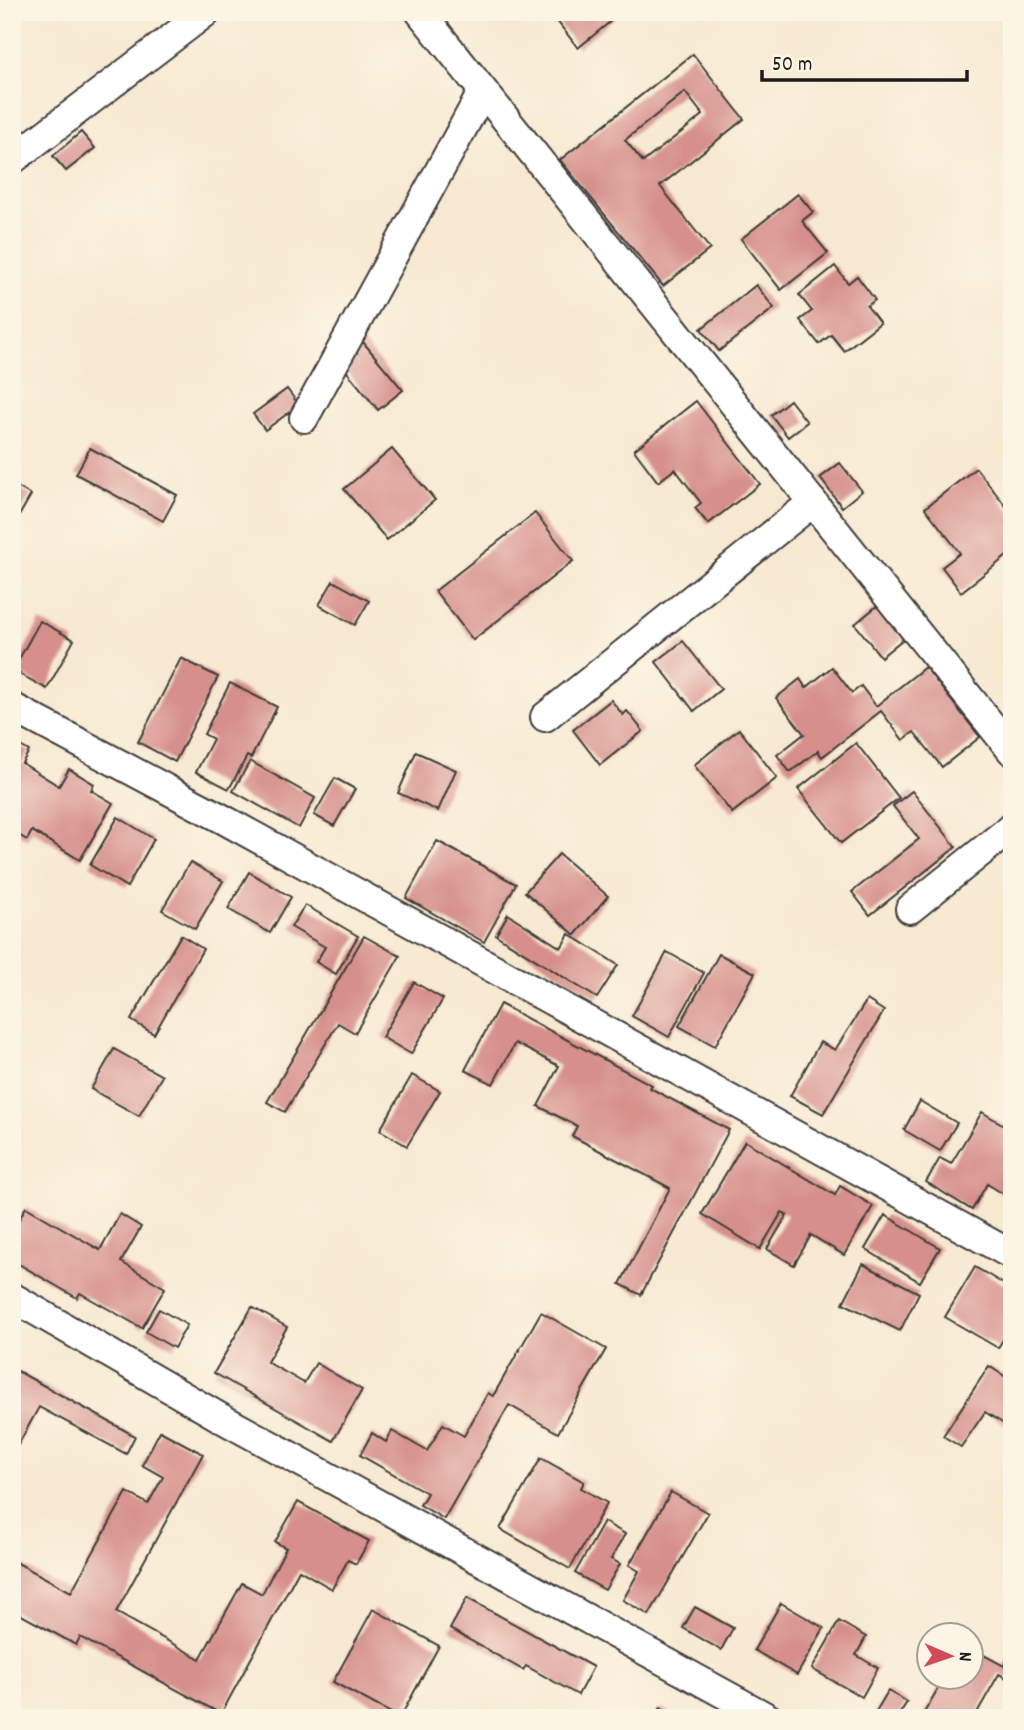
<svg xmlns="http://www.w3.org/2000/svg" width="1024" height="1730" viewBox="0 0 1024 1730" font-family="Dekko,sans-serif">
<rect width="100%" height="100%" fill="#fcf5e5"/>
<filter id="ink" filterUnits="userSpaceOnUse"><feTurbulence type="fractalNoise" baseFrequency=".0143" numOctaves="2"/><feDisplacementMap in="SourceGraphic" scale="14" xChannelSelector="R" yChannelSelector="G"/><feConvolveMatrix kernelMatrix="1 2 1 2 8 2 1 2 1" color-interpolation-filters="sRGB"/></filter>
<filter id="wash" filterUnits="userSpaceOnUse"><feTurbulence type="fractalNoise" baseFrequency=".00686" numOctaves="4" result="noise"/><feDisplacementMap in="SourceGraphic" scale="28" xChannelSelector="R" yChannelSelector="G"/><feGaussianBlur stdDeviation="1.57" result="paint"/><feColorMatrix in="noise" values="0 0 0 0 0 0 0 0 0 0 0 0 0 0 0 0 0 1.4 0 .05"/><feComposite in="paint" operator="in"/></filter>
<g filter="url(#wash)">
<rect width="100%" height="100%" fill="#f7e9d1"/>
<g id="blocks">
<g fill="#d68f8a" fill-rule="evenodd">
<path d="M550 12H622L578 48Z"/>
<path d="M693 54 744 119 660 186 710 249 663 286 560 160ZM685 92 703 115 643 162 625 140Z"/>
<path d="M81 132 95 148 66 171 53 156Z"/>
<path d="M798 194 813 212 802 221 828 253 781 290 741 239Z"/>
<path d="M835 266 848 283 857 276 875 300 867 306 880 323 844 351 831 335 819 344 800 320 812 311 799 295Z"/>
<path d="M756 285 774 308 719 351 701 329Z"/>
<path d="M363 342 403 390 378 410 339 362Z"/>
<path d="M287 389 299 405 265 430 253 414Z"/>
<path d="M790 400 807 422 788 437 771 415Z"/>
<path d="M696 401 760 484 708 524 695 508 701 503 675 469 658 482 634 450Z"/>
<path d="M90 448 177 495 163 521 76 474Z"/>
<path d="M392 449 435 500 387 540 344 489Z"/>
<path d="M840 463 862 491 842 507 820 478Z"/>
<path d="M976 468 1012 514V552L961 592 942 567 960 553 925 508Z"/>
<path d="M12 484 31 495 12 528Z"/>
<path d="M535 513 573 561 473 640 435 591Z"/>
<path d="M333 581 369 601 355 625 319 605Z"/>
<path d="M877 606 903 639 881 657 855 624Z"/>
<path d="M40 621 74 640 47 689 13 670Z"/>
<path d="M683 641 721 689 694 711 656 662Z"/>
<path d="M181 658 218 677 175 762 138 742Z"/>
<path d="M832 667 852 693 861 686 876 706 925 667 980 737 942 767 914 732 903 740 881 711 822 757 818 751 790 772 777 755 804 734 776 698 800 679 806 688Z"/>
<path d="M230 683 277 707 251 758 247 756 229 789 196 772 213 739 204 734Z"/>
<path d="M611 700 623 715 627 711 643 731 600 765 573 730Z"/>
<path d="M739 729 777 778 732 813 694 765Z"/>
<path d="M12 741 29 751 22 763 59 786 69 769 94 784 91 790 113 803 80 860 32 831 27 840 12 831Z"/>
<path d="M856 743 899 798 841 843 798 789Z"/>
<path d="M416 752 456 770 438 811 398 793Z"/>
<path d="M250 761 315 798 299 828 233 791Z"/>
<path d="M335 778 355 789 334 826 314 815Z"/>
<path d="M912 791 956 847 870 915 852 892 919 839 893 806Z"/>
<path d="M118 817 154 839 127 887 90 865Z"/>
<path d="M437 841 516 884 484 942 406 898Z"/>
<path d="M559 854 608 896 575 935 525 892Z"/>
<path d="M190 862 223 881 195 929 162 910Z"/>
<path d="M249 872 291 897 270 933 228 909Z"/>
<path d="M305 905 358 936 336 974 316 962 325 947 291 927Z"/>
<path d="M508 914 561 948 569 934 618 965 597 998 496 935Z"/>
<path d="M181 935 203 949 154 1034 131 1020Z"/>
<path d="M364 936 400 956 355 1033 338 1023 285 1112 267 1102Z"/>
<path d="M667 952 704 973 669 1037 632 1016Z"/>
<path d="M719 954 755 973 715 1046 679 1026Z"/>
<path d="M414 982 443 999 411 1054 382 1037Z"/>
<path d="M867 1000 884 1011 823 1114 790 1096 820 1042 835 1050Z"/>
<path d="M500 1004 652 1085 650 1088 729 1130 641 1295 620 1284 670 1188 572 1136 577 1126 538 1106 559 1066 515 1043 493 1084 465 1070Z"/>
<path d="M114 1049 162 1076 139 1116 91 1089Z"/>
<path d="M412 1075 440 1091 407 1146 380 1130Z"/>
<path d="M920 1101 957 1123 940 1151 904 1130Z"/>
<path d="M982 1112 1012 1130V1199L987 1184 972 1210 926 1182 940 1158 951 1164Z"/>
<path d="M745 1141 835 1195 840 1186 873 1206 844 1255 811 1235 794 1265 767 1249 787 1215 782 1212 760 1249 702 1214Z"/>
<path d="M26 1207 100 1250 120 1214 141 1227 121 1262 165 1288 142 1328 80 1293 77 1298 12 1260V1232Z"/>
<path d="M885 1215 940 1248 920 1282 865 1249Z"/>
<path d="M863 1264 919 1293 900 1331 843 1303Z"/>
<path d="M975 1267 1012 1289V1324L998 1348 945 1317Z"/>
<path d="M252 1307 287 1327 267 1362 304 1383 316 1363 362 1390 333 1441 214 1373Z"/>
<path d="M159 1309 187 1325 174 1348 146 1332Z"/>
<path d="M541 1312 606 1349 558 1433 509 1405 444 1519 420 1505 427 1493 360 1455 372 1433 386 1442 392 1431 427 1451 443 1424 464 1436 488 1393 493 1396Z"/>
<path d="M989 1366 1012 1381V1429L985 1412 961 1447 943 1436Z"/>
<path d="M12 1368 135 1436 126 1454 39 1407 12 1456V1404L17 1394 12 1392Z"/>
<path d="M160 1431 203 1454 116 1612 200 1659 242 1583 262 1594 286 1548 275 1542 298 1502 369 1541 356 1564 348 1560 332 1589 299 1570 221 1714 80 1637 76 1645 12 1610V1560L71 1592 127 1492 148 1504 163 1477 142 1465Z"/>
<path d="M541 1458 584 1482 581 1488 607 1503 570 1569 500 1529Z"/>
<path d="M671 1492 708 1513 649 1615 623 1600 639 1571 629 1565Z"/>
<path d="M604 1522 625 1534 611 1559 620 1564 605 1590 575 1573Z"/>
<path d="M467 1598 593 1667 578 1695 526 1666 523 1670 450 1629Z"/>
<path d="M781 1603 824 1628 797 1675 754 1650Z"/>
<path d="M695 1607 733 1628 721 1650 683 1628Z"/>
<path d="M373 1609 439 1646 400 1718 333 1682Z"/>
<path d="M839 1621 866 1637 856 1655 878 1668 862 1697 812 1669Z"/>
<path d="M976 1651 1004 1666 1012 1652V1681L999 1674 974 1718H921L944 1678H972V1658Z"/>
<path d="M888 1691 907 1702 897 1718H872Z"/>
<path d="M661 1707 679 1718H655Z"/>
</g>
</g>
</g>
<g filter="url(#ink)">
<use href="#blocks" fill-opacity="0" stroke="#3d3b37" stroke-width="2"/>
<g fill="none" stroke-linecap="round" stroke-linejoin="round">
<g stroke="#3d3b37" stroke-width="32">
<g id="minor">
<path d="M420 12 1012 751"/>
<path d="M12 160 206 12"/>
<path d="M304 418 483 91"/>
<path d="M12 707 221 818 1012 1255"/>
<path d="M545 717 813 502"/>
<path d="M910 909 1012 827"/>
<path d="M12 1297 221 1418 768 1718"/>
</g>
</g>
<use href="#minor" stroke="#fff" stroke-width="28"/>
</g>
</g>
<rect width="1024" height="1730" fill="none" stroke="#fcf5e5" stroke-width="42"/>
<g transform="translate(950 1656) rotate(92)"><circle r="33" fill="#fcf5e5" stroke="#a29e95" stroke-width="2"/>
<path d="M0-5L12 26L0 18L-12 26Z" fill="#d1495b"/>
<text y="-10" font-size="19" font-weight="bold" text-anchor="middle" fill="#1c1c1c">N</text>
</g>
<path d="M762 70v10h205v-10" fill="none" stroke="#1c1c1c" stroke-width="3.5"/>
<text x="772" y="70" font-size="21" fill="#1c1c1c" stroke="#fcf5e5" stroke-width="5" paint-order="stroke">50 m</text>
</svg>
